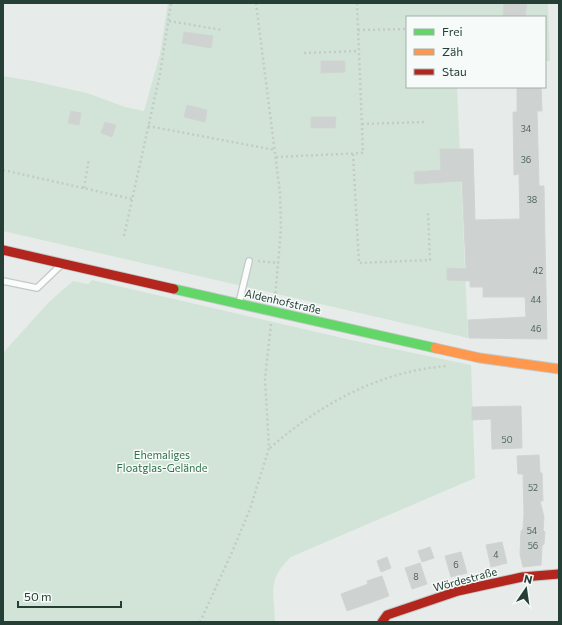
<svg xmlns="http://www.w3.org/2000/svg" width="562" height="625" viewBox="0 0 562 625" font-family="Commissioner,sans-serif">
<rect width="100%" height="100%" fill="#e7ecea"/>
<g fill="#d2e4d7">
<path d="M168 3H548L550 61H545V17H407V87H457L468 338 3 231V76L33 81 87 93 125 107 144 111 160 54Z"/>
<path d="M92 280 351 340 471 365 475 478 291 557C267 580 274 592 275 622H3V353L48 303 73 281 88 284Z"/>
</g>
<g fill="#ced3d1" stroke="#d0d5d3">
<path d="M504 3H527L525 17H503Z"/>
<path d="M184 32 213 36 211 48 182 43Z"/>
<path d="M321 61H345V72L321 73Z"/>
<path d="M517 87H541L542 111H537L539 186H544L547 339 469 338 468 320 526 317 525 297H483V287H470V281L447 280V268L466 269 462 181 415 184 414 172 441 170 440 149H473L475 220 520 219 519 174 514 175 513 112H517Z"/>
<path d="M187 105 207 110 205 122 184 117Z"/>
<path d="M71 111 81 113 79 125 68 123Z"/>
<path d="M311 117H336L335 128H311Z"/>
<path d="M105 122 116 125 112 137 101 133Z"/>
<path d="M521 406 522 448 492 449 491 419 472 420V407Z"/>
<path d="M539 455 540 473H542L543 501H540L544 517 543 530 545 532 544 544 542 546 541 565 523 567 520 554 521 531 523 529 524 514 523 474H518L517 456Z"/>
<path d="M502 542 507 563 491 567 486 545Z"/>
<path d="M430 547 434 558 422 562 418 551Z"/>
<path d="M461 552 467 573 451 577 445 556Z"/>
<path d="M387 557 391 568 381 572 377 561Z"/>
<path d="M420 563 427 584 412 589 405 568Z"/>
<path d="M382 576 389 596 347 611 341 594 368 584 367 581Z"/>
</g>
<g fill="none" stroke-linecap="round" stroke-linejoin="round">
<g stroke="#c4c9c7" stroke-width="8">
<g id="lane">
<path d="M3 281 37 288 61 265"/>
<path d="M239 303 249 261"/>
</g>
</g>
<g stroke="#c3c9c7" stroke-width="11">
<path id="fast" d="M174 289 435 348"/>
</g>
<g stroke="#c3c9c7" stroke-width="11">
<path id="slow" d="M435 348 480 358 559 369"/>
</g>
<g stroke="#c3c9c7" stroke-width="11">
<g id="jam">
<path d="M3 250 174 289"/>
<path d="M382 622 387 615 458 591 522 577 559 574"/>
</g>
</g>
<g stroke="#c2cbc7" stroke-width="2.5" stroke-dasharray="2 3" stroke-linecap="butt">
<path d="M256 3 280 193 281 228 275 298"/>
<path d="M169 21 222 30"/>
<path d="M358 30 407 29"/>
<path d="M304 53 359 51"/>
<path d="M362 124 425 122"/>
<path d="M148 126 275 150"/>
<path d="M353 154 359 263 430 260 428 212"/>
<path d="M276 157 363 153 357 3"/>
<path d="M3 170 132 199"/>
<path d="M84 188 89 159"/>
<path d="M124 236 160 74 171 3"/>
<path d="M258 261 279 263"/>
<path d="M270 448C320 404 380 371 447 366"/>
<path d="M200 622 232 552 250 509 269 448 265 379 271 324"/>
</g>
<use href="#lane" stroke="#fbfcfc" stroke-width="5.5"/>
<use href="#fast" stroke="#63d668" stroke-width="9"/>
<use href="#slow" stroke="#ff974d" stroke-width="9"/>
<use href="#jam" stroke="#b3261e" stroke-width="9"/>
</g>
<g text-anchor="middle" dominant-baseline="central" stroke-width="3" stroke-linejoin="round" paint-order="stroke">
<g font-size="9" fill="#50655e">
<text x="526" y="128">34</text>
<text x="526" y="159">36</text>
<text x="532" y="199">38</text>
<text x="538" y="270">42</text>
<text x="536" y="299">44</text>
<text x="536" y="328">46</text>
<text x="507" y="439">50</text>
<text x="533" y="487">52</text>
<text x="532" y="530">54</text>
<text x="533" y="545">56</text>
<text x="496" y="554">4</text>
<text x="456" y="564">6</text>
<text x="416" y="576">8</text>
</g>
<g font-size="11" fill="#253f37" stroke="#f6faf8">
<text transform="translate(283 301) rotate(13)">Aldenhofstraße</text>
<text transform="translate(465 579) rotate(-15)">Wördestraße</text>
</g>
<g font-size="11" fill="#317349" stroke="#f6faf8">
<text x="162" y="454">Ehemaliges<tspan x="162" dy="13">Floatglas-Gelände</tspan></text>
</g>
</g>
<rect width="562" height="625" fill="none" stroke="#253f37" stroke-width="8"/>
<rect x="406" y="16" width="140" height="72" fill="#f6faf8" stroke="#a2afab"/>
<rect x="414" y="29" width="20" height="6" fill="#63d668" stroke="#a2afab"/>
<text x="442" y="36" font-size="12" fill="#253f37">Frei</text>
<rect x="414" y="49" width="20" height="6" fill="#ff974d" stroke="#a2afab"/>
<text x="442" y="56" font-size="12" fill="#253f37">Zäh</text>
<rect x="414" y="69" width="20" height="6" fill="#b3261e" stroke="#a2afab"/>
<text x="442" y="76" font-size="12" fill="#253f37">Stau</text>
<g transform="translate(526 589) rotate(13)" stroke="#f6faf8" stroke-width="3" paint-order="stroke">
<path d="M0-3L7 15L0 10L-7 15Z" fill="#253f37"/>
<text y="-6" font-size="11" font-weight="bold" text-anchor="middle" fill="#253f37">N</text>
</g>
<path d="M18 601v6h103v-6" fill="none" stroke="#253f37" stroke-width="2"/>
<text x="24" y="601" font-size="12" fill="#253f37" stroke="#f6faf8" stroke-width="3" paint-order="stroke">50 m</text>
</svg>
